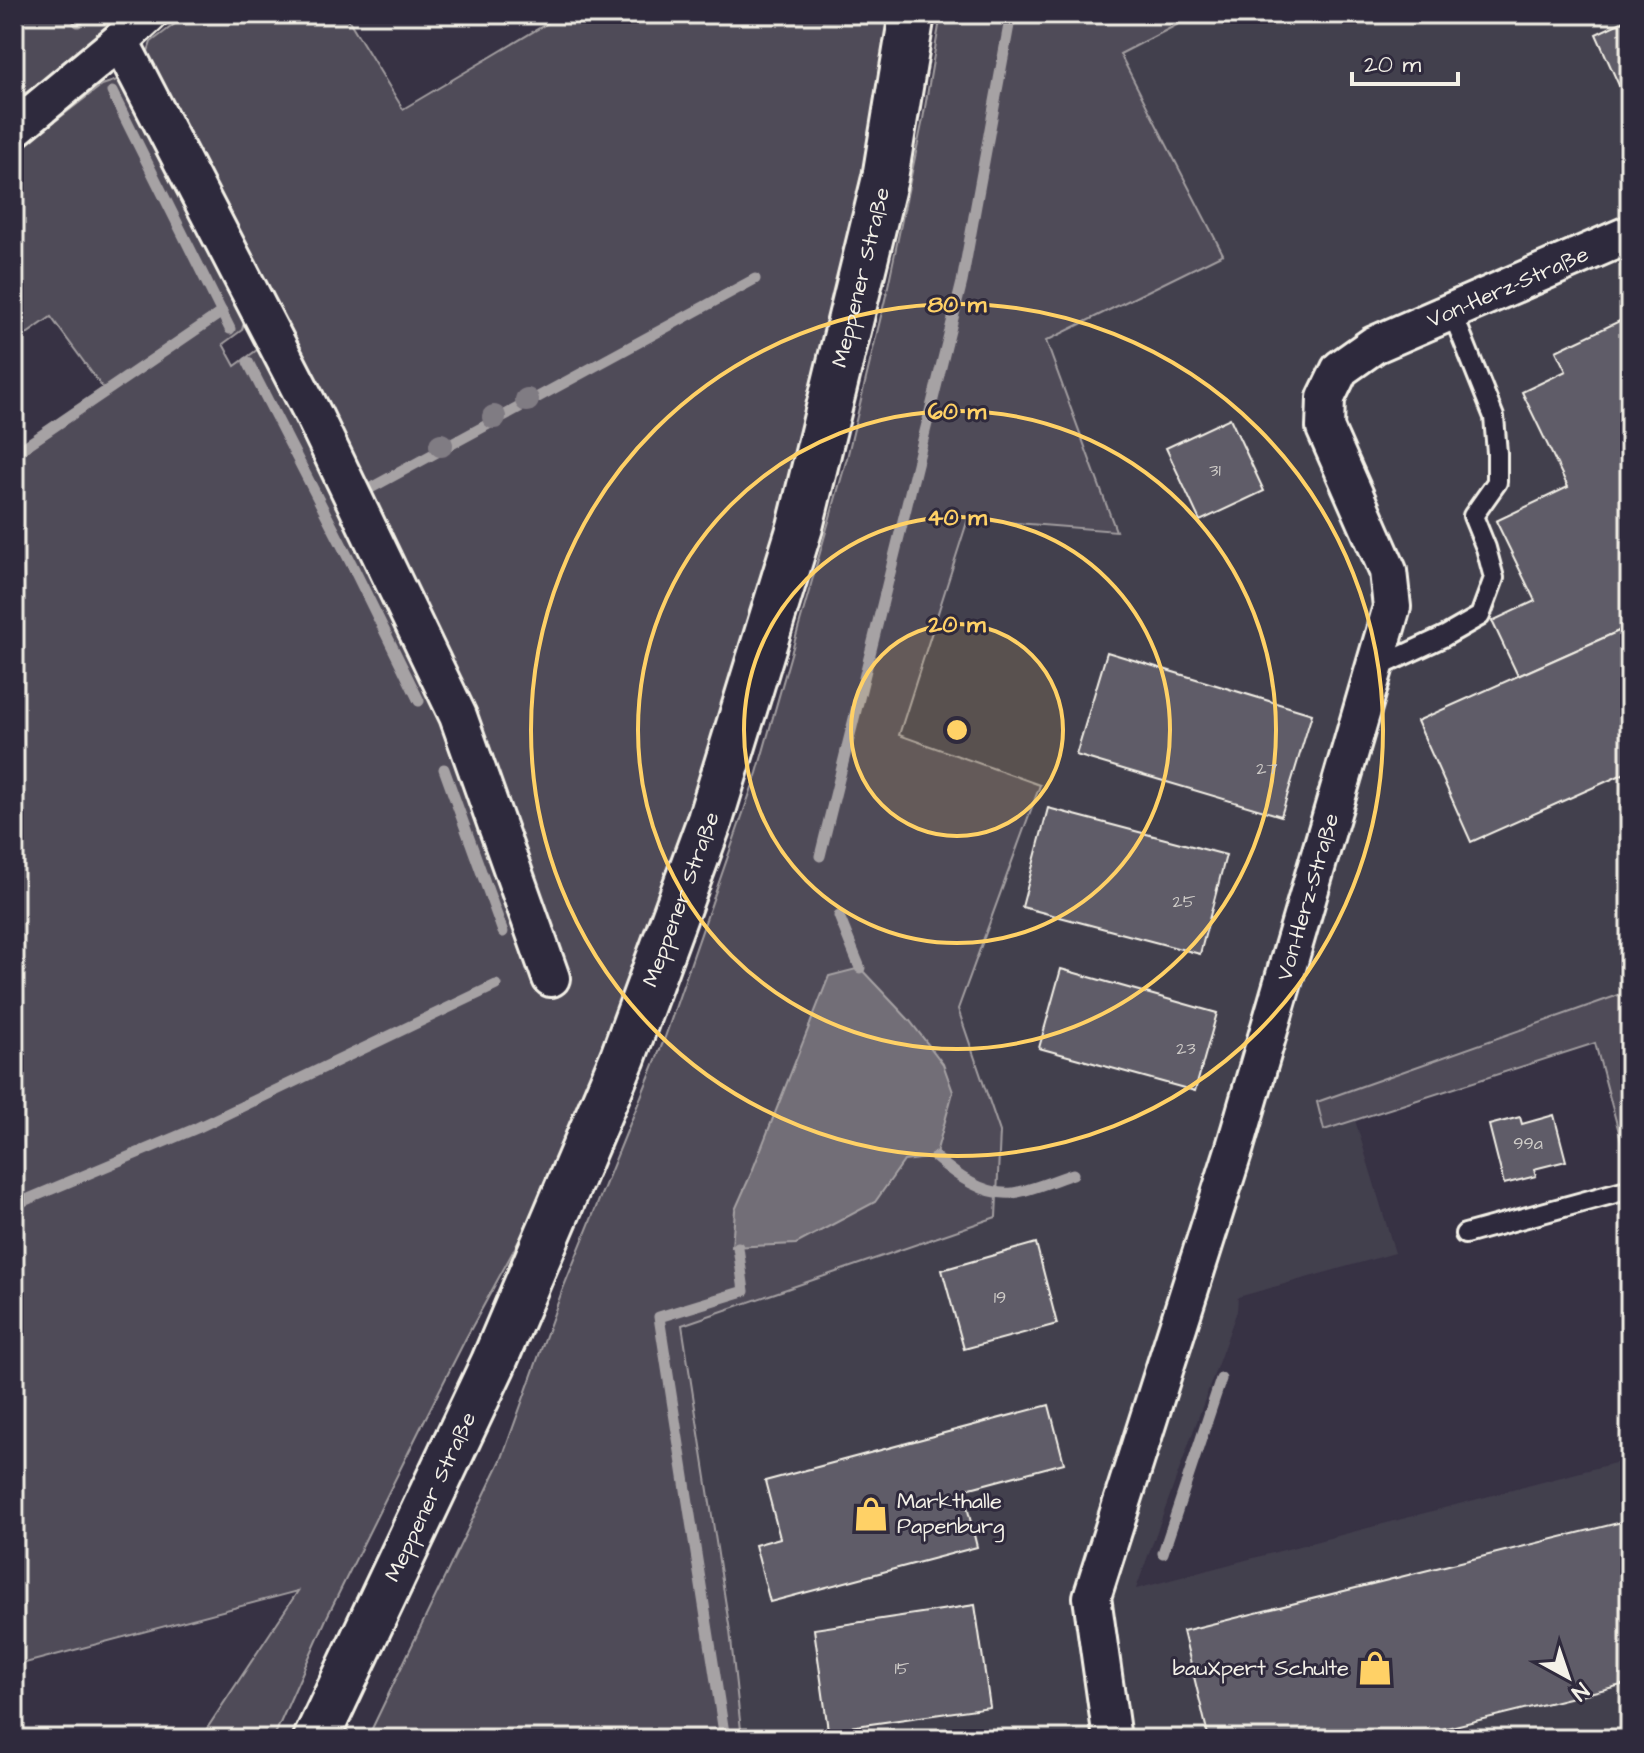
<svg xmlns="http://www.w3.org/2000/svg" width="1644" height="1753" viewBox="0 0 1644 1753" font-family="'Architects Daughter',sans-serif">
<rect width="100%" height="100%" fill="#373244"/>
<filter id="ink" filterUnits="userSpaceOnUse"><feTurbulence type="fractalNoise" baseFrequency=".0125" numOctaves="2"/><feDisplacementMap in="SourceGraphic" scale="16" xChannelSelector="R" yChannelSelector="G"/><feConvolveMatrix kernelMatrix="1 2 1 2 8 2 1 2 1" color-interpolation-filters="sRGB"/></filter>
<g filter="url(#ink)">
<path fill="#433f4e" d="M1198 14H1630V991L1317 1102 1324 1129 1355 1120 1395 1253 1238 1297 1237 1311 1136 1589 1630 1459V1739H742L730 1631 682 1325 996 1216 1000 1132 958 1009 1040 786 899 736 968 519 1116 530 1046 341 1223 253 1119 54Z"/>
<g fill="#504b59" stroke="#a29ea0" stroke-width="2">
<path d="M14 14H130L14 115Z"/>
<path d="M188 14H345L403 109 563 14H892L857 202 780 519 737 664 703 765 680 842 585 1090 541 1200 466 1338 422 1425 327 1617 273 1739H200L298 1591 14 1666V454L105 391 51 317 14 343V153L102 85 120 79 246 314 242 330 223 344 235 366 261 347 549 941 145 61 151 42Z"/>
<path d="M941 14H1198L1120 54 1223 254 1046 341 1116 531 968 519 899 735 1040 785 958 1009 1000 1132 996 1217 682 1325 730 1631 742 1739H367L502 1458 562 1291 664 1040 757 773 847 458 887 291 923 119Z"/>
<path d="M1630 991V1173L1595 1043 1324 1130 1317 1102Z"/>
</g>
<path fill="#726e77" stroke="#a6a2a4" stroke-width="2" d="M860 968 910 1021 943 1064 953 1092 935 1157 904 1161 875 1202 796 1244 732 1247 735 1210 751 1174 829 976Z"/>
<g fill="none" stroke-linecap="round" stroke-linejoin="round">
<g stroke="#a6a2a4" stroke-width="11">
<path d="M78 22 81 14"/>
<path d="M112 92 230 329"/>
<path d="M248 362 353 567 419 701"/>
<path d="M14 454 222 312"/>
<path d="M369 489 755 279"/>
<path d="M444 769 503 932"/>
<path d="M820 856 962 282 1011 14"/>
<path d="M839 916 860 968"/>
<path d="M935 1157C956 1175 984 1196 1013 1193 1029 1191 1057 1179 1073 1174"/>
<path d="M14 1205 197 1128 496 985"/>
<path d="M1163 1553 1221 1379"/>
<path d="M725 1739 659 1317 744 1291 738 1247"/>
</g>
</g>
<g fill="#5f5c67" stroke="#f4f1e8" stroke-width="2">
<path d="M1630 18V86L1621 90 1596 34Z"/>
<path d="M1630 316V626L1518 676 1492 621 1535 601 1496 521 1568 487 1522 392 1566 371 1556 351Z"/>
<path d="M1230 418 1264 491 1200 521 1166 448Z"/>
<path d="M1630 626V771L1471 842 1417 721Z"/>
<path d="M1107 652 1312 714 1281 816 1076 755Z"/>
<path d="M1048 808 1226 855 1200 954 1022 907Z"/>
<path d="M1061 969 1217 1013 1195 1091 1039 1048Z"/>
<path d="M1554 1115 1566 1161 1534 1169 1536 1176 1504 1184 1489 1125 1520 1117 1522 1124Z"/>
<path d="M1036 1243 1057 1324 964 1349 942 1270Z"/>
<path d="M1049 1405 1064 1463 963 1490 977 1547 770 1602 755 1545 780 1538 765 1481Z"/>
<path d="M1630 1520V1683L1402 1739H1209L1183 1631Z"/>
<path d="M975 1605 990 1707 828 1730 814 1629Z"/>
</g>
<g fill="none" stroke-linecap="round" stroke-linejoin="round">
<g stroke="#f4f1e8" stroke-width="24">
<g id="service">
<path d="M1374 669 1445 636 1480 616 1494 578 1486 548 1473 516 1497 482V453L1494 417 1452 312"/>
<path d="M1465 1234 1630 1189"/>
</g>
</g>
<g stroke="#f4f1e8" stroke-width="42">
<g id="minor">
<path d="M120 41 314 416 458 716 551 978"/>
<path d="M14 129 120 41 149 14"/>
<path id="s1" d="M1112 1739 1092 1597 1235 1147 1392 607 1388 571 1325 428 1326 398 1340 369 1374 345 1630 234"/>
</g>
</g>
<g stroke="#f4f1e8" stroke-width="50">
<g id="primary">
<path id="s2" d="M316 1739 493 1364 623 1057 710 820 800 527 885 178 912 14"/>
</g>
</g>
<use href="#service" stroke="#2f2a3d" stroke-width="18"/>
<use href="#minor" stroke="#2f2a3d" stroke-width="36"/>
<use href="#primary" stroke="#2f2a3d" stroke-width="44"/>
</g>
<g fill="#807b83">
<circle cx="527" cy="400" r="12"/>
<circle cx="494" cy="417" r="12"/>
<circle cx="441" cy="445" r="12"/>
</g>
</g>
<circle cx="957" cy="730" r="106" fill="#ffd166" fill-opacity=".12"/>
<g fill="none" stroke="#ffd166" stroke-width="4">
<circle cx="957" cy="730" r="106"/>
<circle cx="957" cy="730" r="213"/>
<circle cx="957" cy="730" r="319"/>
<circle cx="957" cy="730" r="426"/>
</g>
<defs>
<g id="shop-bare" transform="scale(2.76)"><path d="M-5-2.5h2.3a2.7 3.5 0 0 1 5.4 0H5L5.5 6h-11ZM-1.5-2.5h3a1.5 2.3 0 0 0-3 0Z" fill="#ffd166" stroke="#2f2a3d" stroke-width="2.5" paint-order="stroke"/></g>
</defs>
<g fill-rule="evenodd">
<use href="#shop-bare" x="871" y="1514"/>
<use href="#shop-bare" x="1375" y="1668"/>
</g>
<g text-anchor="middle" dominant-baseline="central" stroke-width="6" stroke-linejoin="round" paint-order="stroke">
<g font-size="18" fill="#cfccc8">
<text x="1215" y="470">31</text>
<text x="1267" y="768">27</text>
<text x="1184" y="901">25</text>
<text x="1186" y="1048">23</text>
<text x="1528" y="1143">99a</text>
<text x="1000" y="1297">19</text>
<text x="902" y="1668">15</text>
</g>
<g font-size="22" fill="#f4f1e8" stroke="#2f2a3d">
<text stroke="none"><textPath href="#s2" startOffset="1564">Meppener Straße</textPath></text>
<text stroke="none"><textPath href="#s1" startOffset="1620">Von-Herz-Straße</textPath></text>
<text stroke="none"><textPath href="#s1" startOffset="876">Von-Herz-Straße</textPath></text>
<text stroke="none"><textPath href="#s2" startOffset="916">Meppener Straße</textPath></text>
<text stroke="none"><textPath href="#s2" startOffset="268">Meppener Straße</textPath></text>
</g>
<g font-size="22" fill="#f4f1e8" stroke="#2f2a3d" text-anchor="start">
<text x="897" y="1501">Markthalle<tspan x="897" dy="25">Papenburg</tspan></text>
<text x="1349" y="1668" text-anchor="end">bauXpert Schulte</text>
</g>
</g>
<circle cx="957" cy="730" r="12" fill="#ffd166" stroke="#2f2a3d" stroke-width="4"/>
<g font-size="24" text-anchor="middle" font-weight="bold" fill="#ffd166" stroke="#2f2a3d" stroke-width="6" stroke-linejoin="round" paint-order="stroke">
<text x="957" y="312">80 m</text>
<text x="957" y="419">60 m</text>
<text x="957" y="525">40 m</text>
<text x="957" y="632">20 m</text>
</g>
<rect width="1644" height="1753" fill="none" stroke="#2f2a3d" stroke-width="48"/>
<rect x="24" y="24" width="1596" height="1705" fill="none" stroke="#f4f1e8" stroke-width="3" filter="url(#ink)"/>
<g transform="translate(1568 1677) rotate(140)" stroke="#2f2a3d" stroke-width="6" paint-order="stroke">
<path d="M0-6L14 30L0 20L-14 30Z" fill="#f4f1e8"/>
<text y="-12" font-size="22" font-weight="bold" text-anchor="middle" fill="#f4f1e8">N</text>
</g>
<path d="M1352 72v12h106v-12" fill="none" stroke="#f4f1e8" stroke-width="4"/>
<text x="1364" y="72" font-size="24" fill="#f4f1e8" stroke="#2f2a3d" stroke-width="6" paint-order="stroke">20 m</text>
</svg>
